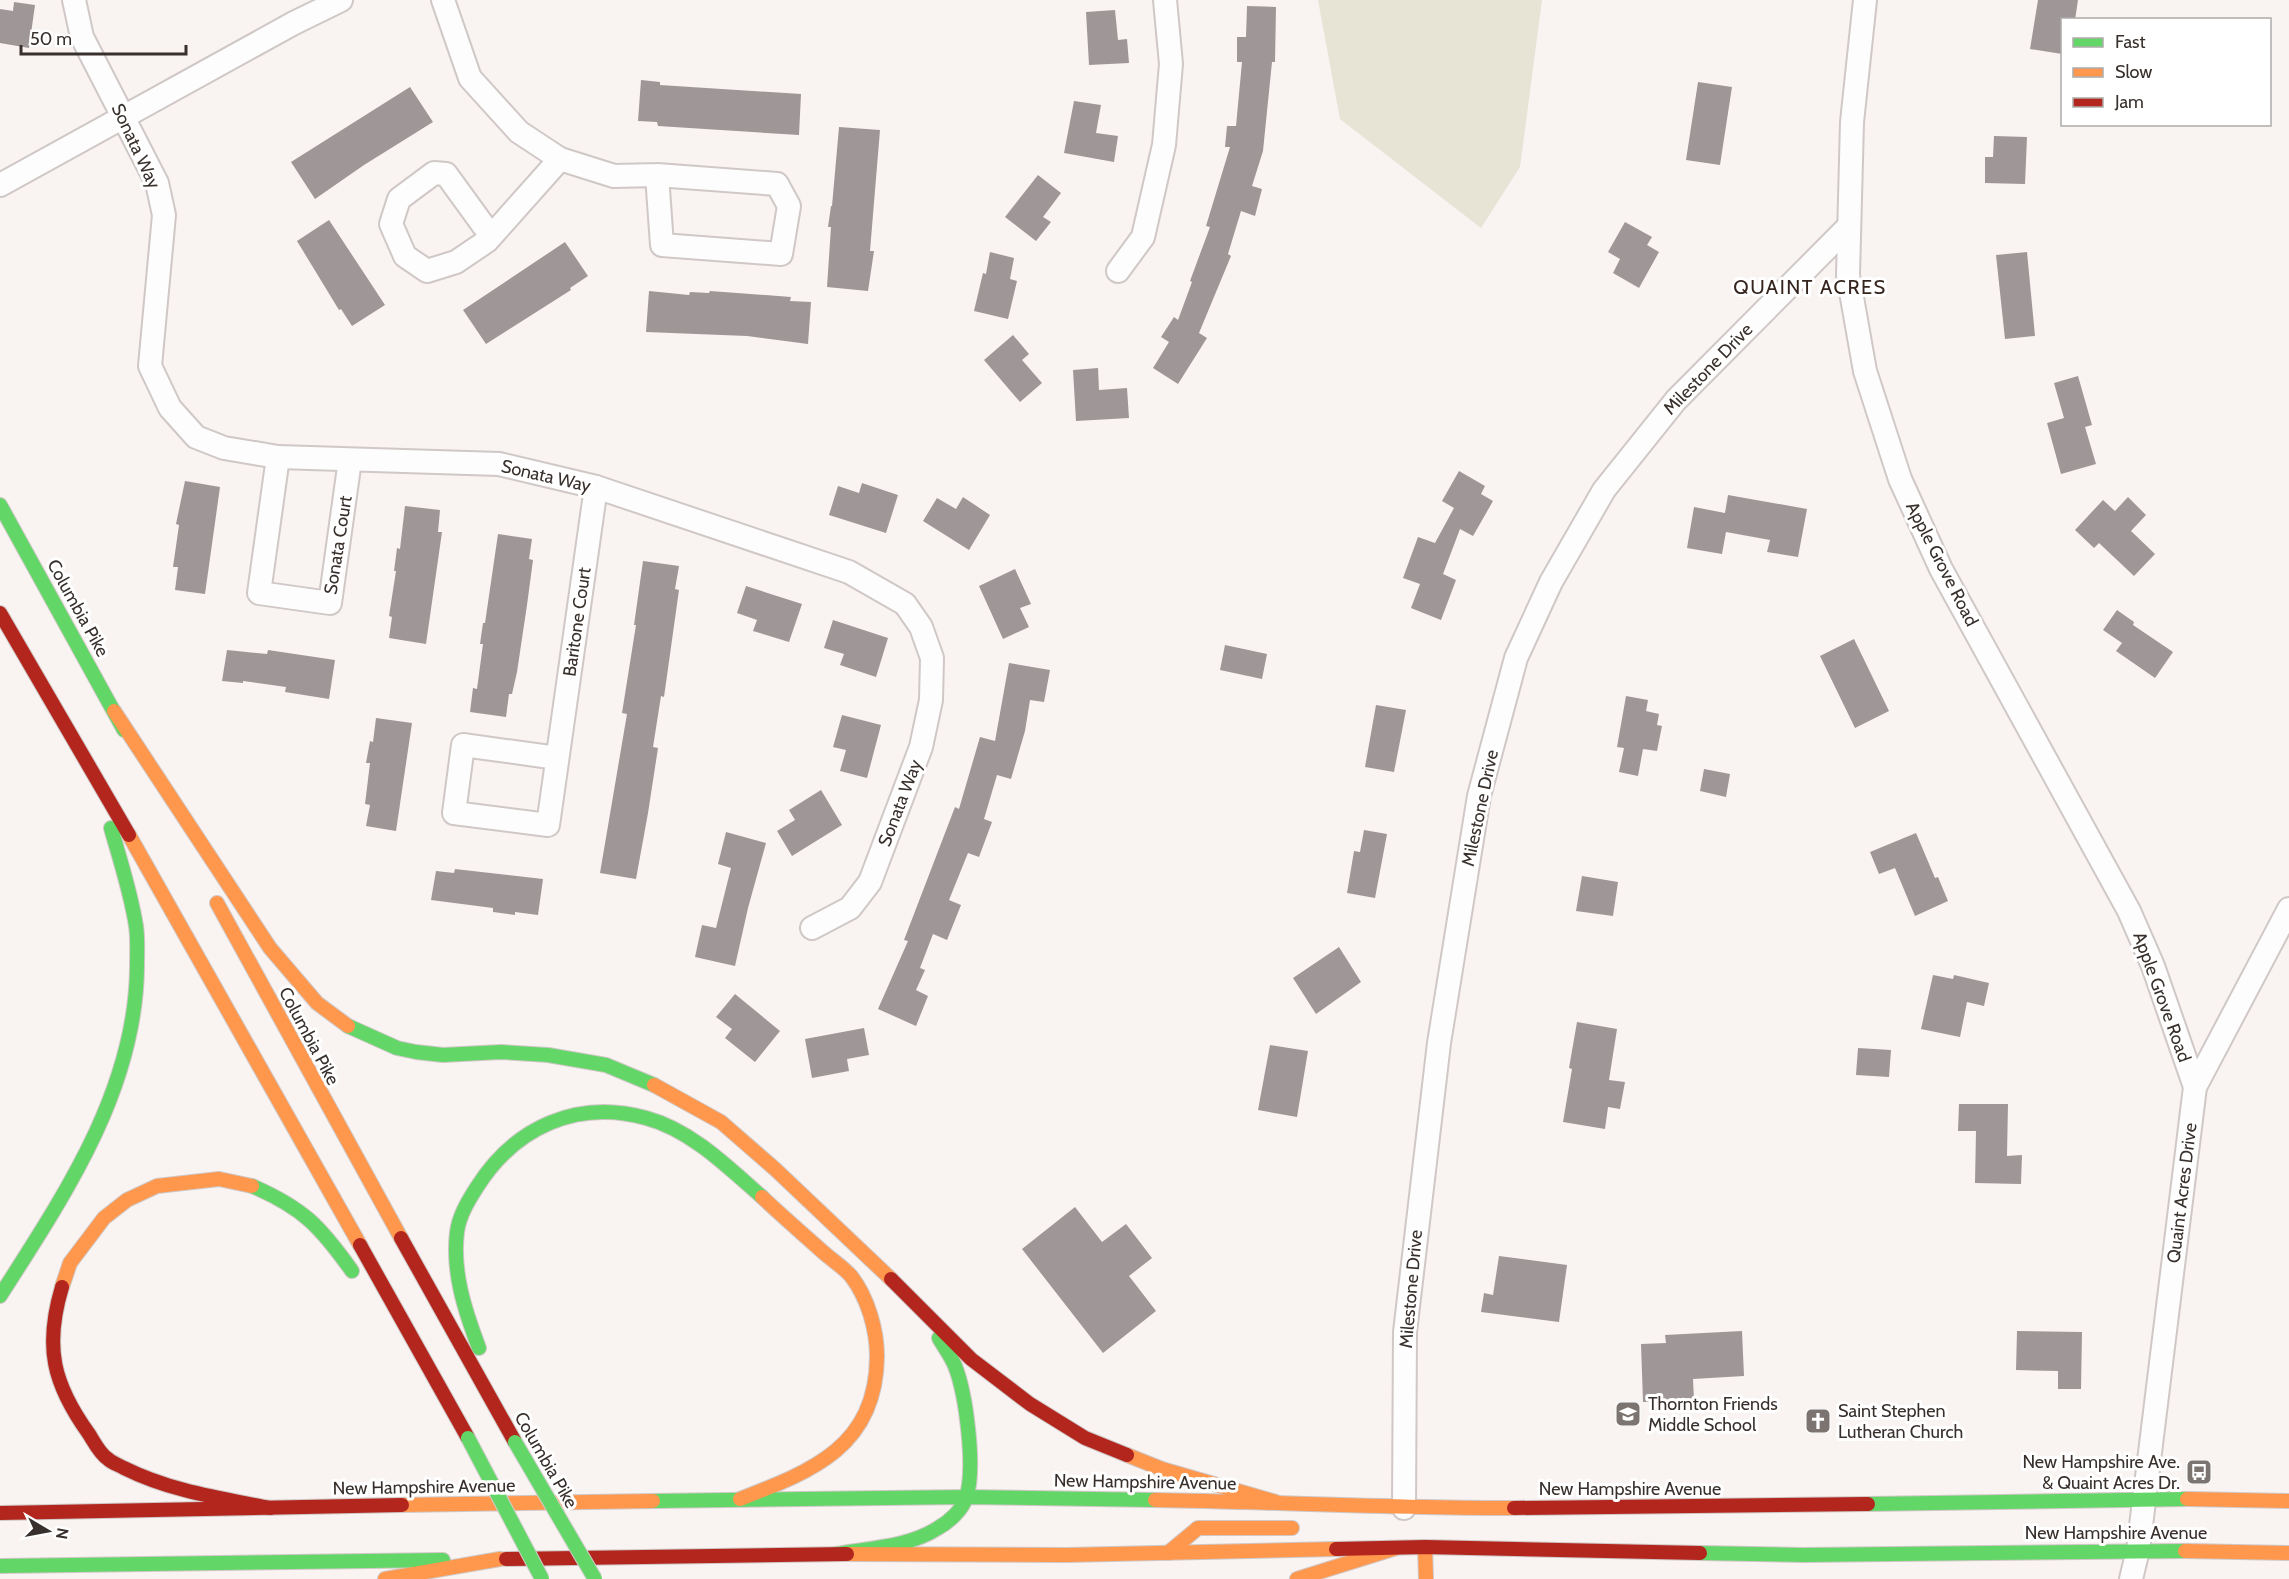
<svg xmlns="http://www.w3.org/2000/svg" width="2289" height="1579" viewBox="0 0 2289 1579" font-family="Cabin,sans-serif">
<rect width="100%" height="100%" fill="#f9f3f2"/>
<path fill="#e7e3d5" d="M1318 0H1542L1520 167 1481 228 1340 119Z"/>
<g fill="#9f9797">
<path d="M2038 0H2078L2075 20H2062V54L2030 49Z"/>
<path d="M14 2 35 5 29 48 0 43V9L13 11Z"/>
<path d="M1247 6 1276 7 1275 62H1272L1263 151 1252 186 1262 189 1255 216 1241 211 1228 254 1231 256 1199 333 1207 338 1178 384 1153 368 1169 342 1161 337 1174 317 1178 320 1192 282 1190 281 1210 227 1206 226 1230 147H1225L1227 126H1236L1242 62H1237V37H1246Z"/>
<path d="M1115 10 1118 40 1127 39 1129 63 1089 65 1086 12Z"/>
<path d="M641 80 660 82V85L801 94 799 135 658 126 657 122 638 121Z"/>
<path d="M1698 82 1732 87 1720 165 1686 160Z"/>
<path d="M410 87 433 122 364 165 315 199 291 162Z"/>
<path d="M1074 101 1101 105 1096 133 1118 136 1114 162 1064 153Z"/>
<path d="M839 127 880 130 870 251H874L868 291 827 287 831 227H828L831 206H832Z"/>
<path d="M1994 136 2027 137 2025 184 1985 183V157H1993Z"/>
<path d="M1038 175 1061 193 1043 217 1051 222 1036 241 1005 217Z"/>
<path d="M329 220 385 305 352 326 341 309 339 310 297 241Z"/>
<path d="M1625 222 1652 237 1647 245 1659 252 1639 288 1613 273 1620 259 1608 252Z"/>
<path d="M565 242 588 276 570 288 571 290 486 344 463 310Z"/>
<path d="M990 252 1014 258 1010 279 1017 281 1008 319 974 311 983 273 986 274Z"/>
<path d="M2027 252 2035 336 2005 339 1996 255Z"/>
<path d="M649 291 689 295 690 292 709 293 710 291 791 297 790 301 811 302 808 344 747 336 646 332Z"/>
<path d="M1013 335 1029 354 1022 360 1042 383 1020 402 984 360Z"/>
<path d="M1098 368 1099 390 1127 388 1129 418 1076 421 1073 370Z"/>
<path d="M2078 376 2092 425 2085 427 2096 464 2061 474 2047 423 2064 418 2054 383Z"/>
<path d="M1459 471 1485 486 1481 494 1493 501 1473 536 1460 529 1443 574 1456 580 1441 620 1411 608 1420 584 1403 578 1418 537 1435 543 1454 508 1442 501Z"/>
<path d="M185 481 220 487 205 594 175 590 178 567H173L179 525 176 524Z"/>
<path d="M862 483 898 495 886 533 829 515 838 486 859 493Z"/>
<path d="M1728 495 1807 509 1798 557 1767 552 1770 540 1726 532 1722 554 1687 548 1694 507 1725 513Z"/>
<path d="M963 497 990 515 969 550 923 521 937 498 956 509Z"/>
<path d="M2128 497 2146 515 2131 531 2155 554 2134 576 2099 543 2094 548 2075 530 2103 500 2115 511Z"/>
<path d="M405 506 440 510 438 532H442L426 644 389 638 392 617 389 616 396 571H394L397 548 400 549Z"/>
<path d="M498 534 532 539 529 559 533 560 527 605 517 672 512 694H509L506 717 470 712 473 688 477 689 483 644H480L483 623H485Z"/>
<path d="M643 561 679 566 675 589 679 590 664 697 661 696 653 747 658 748 648 813 636 879 600 873 627 714 622 713 636 625H634Z"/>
<path d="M1015 569 1031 604 1020 608 1029 627 1003 639 979 586Z"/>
<path d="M746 586 802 604 789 642 753 631 757 620 737 613Z"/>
<path d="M2117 610 2134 622 2133 625 2173 652 2155 678 2116 651 2122 643 2103 630Z"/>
<path d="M833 620 888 638 876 677 840 665 844 654 824 648Z"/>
<path d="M1854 639 1889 711 1855 728 1820 656Z"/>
<path d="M1225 645 1267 654 1262 679 1220 670Z"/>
<path d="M227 650 267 654 268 650 335 660 329 699 285 692 286 687 243 681V683L222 681Z"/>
<path d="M1009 663 1050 670 1044 702 1030 700 1025 731 1011 779 997 775 984 819 992 822 979 857 968 853 949 900 961 905 947 940 933 934 920 968 925 970 916 990 928 996 916 1026 878 1009 908 941 904 940 955 807 959 809 980 737 995 741Z"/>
<path d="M1626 696 1648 700 1646 711 1659 714 1657 725 1662 726 1657 751 1643 749 1638 776 1619 772 1624 748 1617 747Z"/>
<path d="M1376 705 1406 710 1394 772 1365 767Z"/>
<path d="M842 715 881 725 867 778 840 771 846 750 833 747Z"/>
<path d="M376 718 412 723 396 831 366 826 370 805 365 804 370 763H366L370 741 373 742Z"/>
<path d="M1704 769 1730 774 1726 797 1700 791Z"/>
<path d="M821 790 842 825 792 856 777 831 795 820 789 810Z"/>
<path d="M1364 830 1387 834 1375 898 1347 893 1354 851 1360 852Z"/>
<path d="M726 832 766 843 748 908 735 966 695 957 702 925 716 928 731 868 718 864Z"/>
<path d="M1916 833 1935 878 1938 877 1948 901 1915 916 1895 868 1879 874 1870 852Z"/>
<path d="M455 869 543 879 538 915 515 912V915L493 912V908L431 900 436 871 454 873Z"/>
<path d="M1582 876 1618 882 1613 916 1576 911Z"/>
<path d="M1339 947 1361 982 1316 1014 1293 978Z"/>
<path d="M1933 975 1953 979 1954 975 1989 983 1984 1006 1967 1002 1960 1037 1921 1029Z"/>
<path d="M735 994 780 1031 755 1062 725 1038 732 1029 716 1017Z"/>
<path d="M1577 1022 1617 1029 1609 1080 1625 1082 1620 1109 1608 1107 1605 1129 1563 1122 1572 1069 1569 1068Z"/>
<path d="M864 1028 869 1055 847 1059 849 1071 812 1078 805 1039Z"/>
<path d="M1270 1045 1308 1051 1297 1117 1258 1110Z"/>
<path d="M1858 1048 1891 1050 1889 1077 1856 1075Z"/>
<path d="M1959 1104H2008L2007 1156 2022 1155 2021 1184 1975 1183 1976 1131H1958Z"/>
<path d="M1075 1207 1102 1242 1126 1224 1152 1258 1129 1276 1156 1311 1103 1353 1022 1249Z"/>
<path d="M1499 1256 1567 1265 1559 1322 1481 1312 1484 1293 1493 1295Z"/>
<path d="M1742 1331 1744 1376 1693 1379 1694 1400 1643 1402 1641 1344 1666 1343 1665 1335Z"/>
<path d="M2017 1331 2082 1332 2081 1389H2058V1371L2016 1370Z"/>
</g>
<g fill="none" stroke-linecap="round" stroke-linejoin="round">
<g stroke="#cfc8c6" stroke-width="26">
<g id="street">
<path d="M74 0 82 37 157 183 164 215 150 366 170 408 196 437 224 448 278 457 499 464 596 487 849 572 905 604 921 627 932 658 931 700 921 747 870 882 850 908 812 928"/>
<path d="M443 0 470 78 519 132 560 159 614 176 657 175 777 184 789 206 781 254 662 245 657 175"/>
<path d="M1865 0 1852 122 1848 275 1865 371 1900 479 1941 569 2129 911 2153 966 2195 1087"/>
<path d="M0 185 294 23 341 0"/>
<path d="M491 236 446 174 434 173 399 199 391 224 405 256 427 271 456 262 487 241 560 159"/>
<path d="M1118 271 1143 237 1164 145 1171 64 1165 0"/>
<path d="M278 457 259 593 330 603 350 460"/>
<path d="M557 758 463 745 454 813 548 825 596 487"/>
<path d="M1404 1508 1405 1332 1439 1043 1479 796 1516 658 1551 582 1604 490 1676 400 1849 226"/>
<path d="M2131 1579 2138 1550 2195 1087 2289 909"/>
</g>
</g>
<g stroke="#cfc8c6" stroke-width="16">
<g id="fast">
<path d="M0 505 124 730"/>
<path d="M348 1026 397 1048 416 1052 443 1055 501 1052 548 1055 606 1065 654 1085"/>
<path d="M252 1186C303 1208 320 1226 352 1271"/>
<path d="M0 1296C64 1196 136 1090 137 967 137 953 138 939 136 926 131 893 120 860 111 828"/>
<path d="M479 1348C465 1311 452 1272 457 1232 459 1216 468 1201 477 1187 515 1127 577 1099 646 1118 691 1130 728 1167 762 1197"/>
<path d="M653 1501 966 1497 1155 1500"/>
<path d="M1868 1504 2187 1499"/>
<path d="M1700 1553 1804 1555 2185 1551"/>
<path d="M836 1554C870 1548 909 1547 938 1528 949 1522 962 1510 966 1498 976 1469 966 1394 955 1366 951 1356 944 1347 939 1338"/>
<path d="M0 1566 443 1560"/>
</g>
</g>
<g stroke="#cfc8c6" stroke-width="16">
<g id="slow">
<path d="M114 711 270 948 317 1003 348 1026"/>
<path d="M129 835 360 1245"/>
<path d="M217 903 401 1238"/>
<path d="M654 1085 721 1122 775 1169 891 1279"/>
<path d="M62 1287 70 1263 104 1218 127 1200 157 1186 219 1179 252 1186"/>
<path d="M1127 1455 1162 1469 1276 1502"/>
<path d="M740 1499C812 1471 876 1447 877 1357 877 1330 868 1298 851 1276 843 1267 832 1260 823 1252 803 1234 782 1216 762 1197"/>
<path d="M2187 1499 2289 1501"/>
<path d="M1155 1500C1275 1502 1395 1508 1514 1508"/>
<path d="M402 1505 653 1501"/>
<path d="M1425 1547 1426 1579"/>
<path d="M2185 1551 2289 1553"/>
<path d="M1168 1553 1198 1528H1292"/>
<path d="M847 1554 1067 1555 1336 1549"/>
<path d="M385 1579 500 1559"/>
<path d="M1297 1579 1396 1548"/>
</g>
</g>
<g stroke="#cfc8c6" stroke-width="16">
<g id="jam">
<path d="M0 613 129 835"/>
<path d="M401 1238 515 1442"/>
<path d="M360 1245 468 1438"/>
<path d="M891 1279 971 1359 1030 1404 1085 1438 1127 1455"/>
<path d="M62 1287C44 1347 53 1384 89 1434 94 1442 100 1454 108 1459 112 1463 119 1465 124 1468 170 1491 220 1498 270 1508"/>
<path d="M1514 1508 1868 1504"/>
<path d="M0 1513 402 1505"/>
<path d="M1336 1549 1425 1547 1700 1553"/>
<path d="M506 1559 847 1554"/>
</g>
</g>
<use href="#street" stroke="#fefdfd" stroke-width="22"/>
<use href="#fast" stroke="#63d668" stroke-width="14"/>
<use href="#slow" stroke="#ff974d" stroke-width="14"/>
<use href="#jam" stroke="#b3261e" stroke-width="14"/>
<g stroke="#d1cecc" stroke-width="16" stroke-linecap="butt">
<g id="fast-bridge">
<path d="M468 1438 542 1579"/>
<path d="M515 1442 595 1579"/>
</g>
</g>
<use href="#fast-bridge" stroke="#63d668" stroke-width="14"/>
</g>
<defs>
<g id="school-square" transform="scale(1.35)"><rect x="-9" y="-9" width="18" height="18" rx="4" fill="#7c7471" stroke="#fff"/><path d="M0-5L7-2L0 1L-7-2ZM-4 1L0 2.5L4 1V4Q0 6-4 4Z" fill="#fff"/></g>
<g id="church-square" transform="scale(1.35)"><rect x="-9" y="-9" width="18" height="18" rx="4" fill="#7c7471" stroke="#fff"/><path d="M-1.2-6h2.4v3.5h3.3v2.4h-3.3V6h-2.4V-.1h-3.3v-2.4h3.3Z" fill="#fff"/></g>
<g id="bus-square" transform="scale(1.35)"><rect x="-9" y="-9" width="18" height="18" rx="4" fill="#7c7471" stroke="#fff"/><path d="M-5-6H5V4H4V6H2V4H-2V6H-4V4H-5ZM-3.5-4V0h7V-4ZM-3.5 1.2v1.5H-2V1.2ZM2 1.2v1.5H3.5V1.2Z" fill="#fff"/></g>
</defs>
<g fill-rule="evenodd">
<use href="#school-square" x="1628" y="1414"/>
<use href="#church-square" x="1818" y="1421"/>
<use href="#bus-square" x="2199" y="1472"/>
</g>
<g text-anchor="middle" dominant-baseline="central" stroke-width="6" stroke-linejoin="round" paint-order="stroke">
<g font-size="18" fill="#38302c" stroke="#fff">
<text transform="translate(136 146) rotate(65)">Sonata Way</text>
<text transform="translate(1708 369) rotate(-46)">Milestone Drive</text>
<text transform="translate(546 476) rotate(13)">Sonata Way</text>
<text transform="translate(338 545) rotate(-81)">Sonata Court</text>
<text transform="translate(1942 564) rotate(63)">Apple Grove Road</text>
<text transform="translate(78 608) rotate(61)">Columbia Pike</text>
<text transform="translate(577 622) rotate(-82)">Baritone Court</text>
<text transform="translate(900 803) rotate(-69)">Sonata Way</text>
<text transform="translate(1480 808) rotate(-78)">Milestone Drive</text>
<text transform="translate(2162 997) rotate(70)">Apple Grove Road</text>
<text transform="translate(309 1036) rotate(62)">Columbia Pike</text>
<text transform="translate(2182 1193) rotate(-83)">Quaint Acres Drive</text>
<text transform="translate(1411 1289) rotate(-85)">Milestone Drive</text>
<text transform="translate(546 1460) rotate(60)">Columbia Pike</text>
<text transform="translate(1145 1482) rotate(1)">New Hampshire Avenue</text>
<text transform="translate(424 1487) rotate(-1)">New Hampshire Avenue</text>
<text x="1630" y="1489">New Hampshire Avenue</text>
<text x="2116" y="1533">New Hampshire Avenue</text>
</g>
<g font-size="18" fill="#38302c" stroke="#fff" text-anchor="start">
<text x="1648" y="1404">Thornton Friends<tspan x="1648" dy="21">Middle School</tspan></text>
<text x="1838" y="1411">Saint Stephen<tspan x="1838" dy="21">Lutheran Church</tspan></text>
<text x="2180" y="1462" text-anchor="end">New Hampshire Ave.<tspan x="2180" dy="21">&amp; Quaint Acres Dr.</tspan></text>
</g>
<g font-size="20" letter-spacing="1.5" fill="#35251e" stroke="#fff">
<text x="1810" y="287">QUAINT ACRES</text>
</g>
</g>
<rect x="2061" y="18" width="210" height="108" fill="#ffffff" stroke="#afacab" stroke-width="1.5"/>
<rect x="2073" y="38" width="30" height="9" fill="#63d668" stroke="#afacab" stroke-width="1.5"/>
<text x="2115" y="48" font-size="18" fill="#38302c">Fast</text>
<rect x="2073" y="68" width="30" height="9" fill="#ff974d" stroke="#afacab" stroke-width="1.5"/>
<text x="2115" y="78" font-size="18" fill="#38302c">Slow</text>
<rect x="2073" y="98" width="30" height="9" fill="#b3261e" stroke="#afacab" stroke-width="1.5"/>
<text x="2115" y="108" font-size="18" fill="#38302c">Jam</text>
<g transform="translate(48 1531) rotate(100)" stroke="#ffffff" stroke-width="4.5" paint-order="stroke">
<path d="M0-4.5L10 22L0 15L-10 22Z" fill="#38302c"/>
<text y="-9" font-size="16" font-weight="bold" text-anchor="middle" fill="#38302c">N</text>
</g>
<path d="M21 45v9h165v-9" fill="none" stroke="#38302c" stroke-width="3"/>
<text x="30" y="45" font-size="18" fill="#38302c" stroke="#ffffff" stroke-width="4.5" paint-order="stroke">50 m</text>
</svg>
